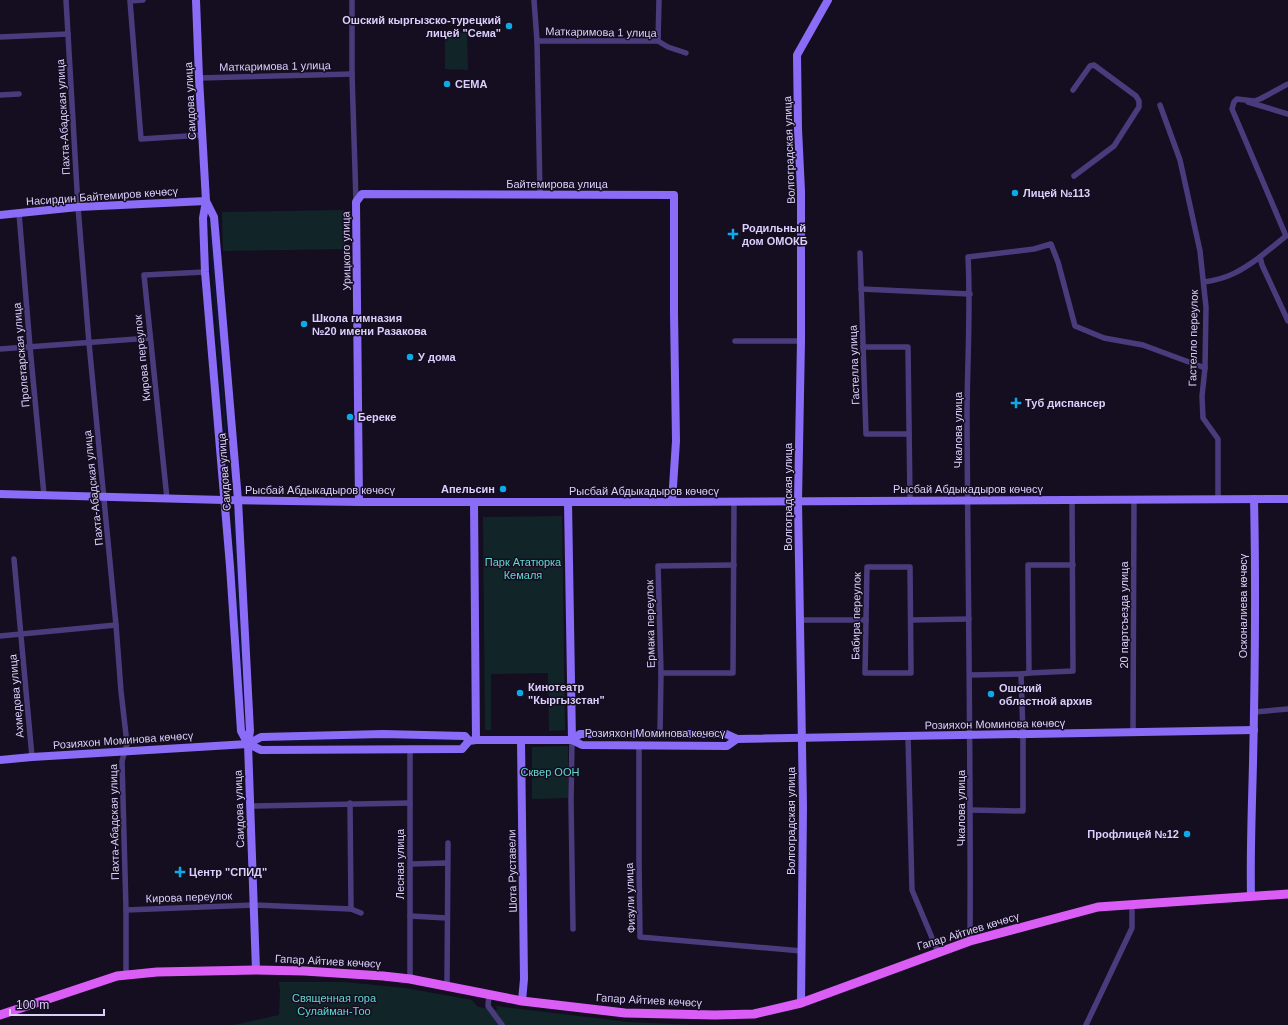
<svg xmlns="http://www.w3.org/2000/svg" width="1288" height="1025" viewBox="0 0 1288 1025" font-family="Arial,sans-serif">
<rect width="100%" height="100%" fill="#140e20"/>
<g fill="#112529">
<path d="M445 32 467 33 468 70 445 69Z"/>
<path d="M344 210 345 249 223 251 222 212Z"/>
<path d="M562 516 565 730 549 731 548 673 491 674V730H485L483 517Z"/>
<path d="M568 746V798L532 799V747Z"/>
<path d="M279 982H344L405 988 472 1000 478 1007 498 1010 496 1006 628 1022 694 1025H234L279 1015 280 990Z"/>
</g>
<g fill="none" stroke-linecap="round" stroke-linejoin="round">
<g stroke="#0c143b" stroke-width="2">
<path d="M209 218 230 491"/>
<path d="M234 513 243 706"/>
<path d="M278 741 460 740"/>
</g>
<g stroke="#4a3c7c" stroke-width="5.5">
<path d="M66 0 78 207 89 343 116 625 121 691 127 744 122 761 126 910V974"/>
<path d="M143 0 130 1 141 139 203 135"/>
<path d="M352 0V74L356 202"/>
<path d="M534 0 537 41 540 195"/>
<path d="M0 37 68 34"/>
<path d="M537 41H658L668 47 686 53"/>
<path d="M658 41 659 0"/>
<path d="M199 78 352 74"/>
<path d="M1073 90 1090 66 1094 65 1136 96 1139 101V107L1114 146 1074 176"/>
<path d="M0 95 19 94"/>
<path d="M1248 102 1288 114"/>
<path d="M1160 105 1180 160 1200 251 1206 307 1205 368 1202 396 1203 418 1218 439V500"/>
<path d="M19 213 30 347 44 495"/>
<path d="M860 253 866 434H909"/>
<path d="M1260 257 1286 236 1232 109 1234 102 1237 99 1254 101 1260 99 1288 84"/>
<path d="M1204 282C1227 279 1241 271 1260 257L1262 265 1288 321"/>
<path d="M861 289 970 294"/>
<path d="M735 341H801"/>
<path d="M863 347H908L910 500"/>
<path d="M0 349 150 338"/>
<path d="M167 499 144 275 205 272"/>
<path d="M14 559 32 757"/>
<path d="M867 567H910L911 673H865Z"/>
<path d="M800 620H866"/>
<path d="M911 620 969 619"/>
<path d="M0 636 116 625"/>
<path d="M661 673H733L734 501"/>
<path d="M1029 673 1028 565H1073"/>
<path d="M970 675 1021 674 1029 673 1073 671 1072 499"/>
<path d="M1254 712 1288 709"/>
<path d="M1133 732 1134 499"/>
<path d="M660 733 661 673 658 566 734 565"/>
<path d="M908 736 912 890 938 952"/>
<path d="M572 740 571 801 573 929"/>
<path d="M639 745V861L640 937 802 951"/>
<path d="M410 749V979"/>
<path d="M350 803 351 909"/>
<path d="M250 806 410 803"/>
<path d="M971 810 1023 811V734L1021 674"/>
<path d="M411 864 447 863"/>
<path d="M126 910 254 905 351 909 361 913"/>
<path d="M410 916 447 918"/>
<path d="M970 941C971 767 968 593 967 418 967 365 971 311 968 257L1034 249 1051 244 1058 262 1075 326 1104 338 1143 345 1205 368"/>
<path d="M447 986 448 843"/>
<path d="M489 995 488 1006 502 1025"/>
<path d="M1086 1025 1132 928V904"/>
</g>
<g stroke="#8a6cf7" stroke-width="8">
<path d="M196 0 199 78 206 201 203 218 205 272 230 566 241 731 248 744"/>
<path d="M206 201 214 217 238 500 250 731 248 744 256 970"/>
<path d="M0 215 78 207 206 201"/>
<path d="M0 494 224 500 359 502H672L1288 499"/>
<path d="M359 502 356 202 362 194 674 195V314L676 441 672 502"/>
<path d="M474 502 476 740"/>
<path d="M568 502 572 740"/>
<path d="M521 740 524 979 522 1001"/>
<path d="M572 740 580 734H726L737 739 1254 730"/>
<path d="M248 744 261 750 462 749 469 741 476 740H572L582 745 727 746 737 739"/>
<path d="M0 760 32 757 248 744 261 737 383 734 465 736 469 741"/>
<path d="M1251 896C1250 852 1252 807 1253 763 1255 675 1256 587 1254 499"/>
<path d="M801 1003 803 807 798 501 801 341V191L798 129 797 55 828 0"/>
</g>
<path stroke="#da5df6" stroke-width="9" d="M0 1015 117 976 157 972 256 970 304 971 383 976 410 979 522 1001 625 1013 715 1015 754 1014 801 1003 970 941 1098 907 1288 894"/>
</g>
<g fill="#0daaea" stroke="#140e20" stroke-width="1.5">
<circle cx="509" cy="26" r="4"/>
<circle cx="447" cy="84" r="4"/>
<circle cx="1015" cy="193" r="4"/>
<path d="M731 228h4v4h4v4h-4v4h-4v-4h-4v-4h4z"/>
<circle cx="304" cy="324" r="4"/>
<circle cx="410" cy="357" r="4"/>
<path d="M1014 397h4v4h4v4h-4v4h-4v-4h-4v-4h4z"/>
<circle cx="350" cy="417" r="4"/>
<circle cx="503" cy="489" r="4"/>
<circle cx="520" cy="693" r="4"/>
<circle cx="991" cy="694" r="4"/>
<circle cx="1187" cy="834" r="4"/>
<path d="M178 866h4v4h4v4h-4v4h-4v-4h-4v-4h4z"/>
</g>
<g text-anchor="middle" dominant-baseline="central" stroke-width="3" stroke-linejoin="round" paint-order="stroke">
<g font-size="11" font-weight="bold" fill="#ddcffc" stroke="#140e20" text-anchor="start">
<text x="501" y="20" text-anchor="end">Ошский кыргызско-турецкий<tspan x="501" dy="13">лицей "Сема"</tspan></text>
<text x="455" y="84">СЕМА</text>
<text x="1023" y="193">Лицей №113</text>
<text x="742" y="228">Родильный<tspan x="742" dy="13">дом ОМОКБ</tspan></text>
<text x="312" y="318">Школа гимназия<tspan x="312" dy="13">№20 имени Разакова</tspan></text>
<text x="418" y="357">У дома</text>
<text x="1025" y="403">Туб диспансер</text>
<text x="358" y="417">Береке</text>
<text x="495" y="489" text-anchor="end">Апельсин</text>
<text x="528" y="687">Кинотеатр<tspan x="528" dy="13">"Кыргызстан"</tspan></text>
<text x="999" y="688">Ошский<tspan x="999" dy="13">областной архив</tspan></text>
<text x="1179" y="834" text-anchor="end">Профлицей №12</text>
<text x="189" y="872">Центр "СПИД"</text>
</g>
<g font-size="11" fill="#ddcffc" stroke="#140e20">
<text transform="translate(601 32) rotate(1)">Маткаримова 1 улица</text>
<text transform="translate(275 66) rotate(-1)">Маткаримова 1 улица</text>
<text transform="translate(190 101) rotate(-93)">Саидова улица</text>
<text transform="translate(63 117) rotate(-93)">Пахта-Абадская улица</text>
<text transform="translate(789 150) rotate(-92)">Волгоградская улица</text>
<text x="557" y="184">Байтемирова улица</text>
<text transform="translate(102 196) rotate(-4)">Насирдин Байтемиров көчөсү</text>
<text transform="translate(346 251) rotate(-91)">Урицкого улица</text>
<text transform="translate(1193 338) rotate(-89)">Гастелло переулок</text>
<text transform="translate(21 355) rotate(-95)">Пролетарская улица</text>
<text transform="translate(142 358) rotate(-96)">Кирова переулок</text>
<text transform="translate(854 365) rotate(-92)">Гастелла улица</text>
<text transform="translate(958 430) rotate(-90)">Чкалова улица</text>
<text transform="translate(224 472) rotate(-94)">Саидова улица</text>
<text transform="translate(93 488) rotate(-96)">Пахта-Абадская улица</text>
<text x="968" y="489">Рысбай Абдыкадыров көчөсү</text>
<text x="320" y="490">Рысбай Абдыкадыров көчөсү</text>
<text x="644" y="491">Рысбай Абдыкадыров көчөсү</text>
<text transform="translate(788 497) rotate(-90)">Волгоградская улица</text>
<text transform="translate(1243 606) rotate(-90)">Осконалиева көчөсү</text>
<text transform="translate(1124 615) rotate(-90)">20 партсъезда улица</text>
<text transform="translate(856 616) rotate(-89)">Бабира переулок</text>
<text transform="translate(650 624) rotate(-91)">Ермака переулок</text>
<text transform="translate(16 696) rotate(-95)">Ахмедова улица</text>
<text transform="translate(995 724) rotate(-1)">Розияхон Моминова көчөсү</text>
<text x="655" y="733">Розияхон Моминова көчөсү</text>
<text transform="translate(123 740) rotate(-4)">Розияхон Моминова көчөсү</text>
<text transform="translate(961 808) rotate(-90)">Чкалова улица</text>
<text transform="translate(239 809) rotate(-92)">Саидова улица</text>
<text transform="translate(791 821) rotate(-90)">Волгоградская улица</text>
<text transform="translate(114 822) rotate(-91)">Пахта-Абадская улица</text>
<text transform="translate(400 864) rotate(-90)">Лесная улица</text>
<text transform="translate(512 871) rotate(-91)">Шота Руставели</text>
<text transform="translate(189 897) rotate(-2)">Кирова переулок</text>
<text transform="translate(630 898) rotate(-92)">Физули улица</text>
<text transform="translate(968 931) rotate(-17)">Гапар Айтиев көчөсү</text>
<text transform="translate(328 961) rotate(3)">Гапар Айтиев көчөсү</text>
<text transform="translate(649 1000) rotate(3)">Гапар Айтиев көчөсү</text>
</g>
<g font-size="11" fill="#60d8d1" stroke="#140e20">
<text x="523" y="562">Парк Ататюрка<tspan x="523" dy="13">Кемаля</tspan></text>
<text x="550" y="772">Сквер ООН</text>
<text x="334" y="998">Священная гора<tspan x="334" dy="13">Сулайман-Тоо</tspan></text>
</g>
</g>
<path d="M10 1009v6h94v-6" fill="none" stroke="#ddcffc" stroke-width="2"/>
<text x="16" y="1009" font-size="12" fill="#ddcffc" stroke="#140e20" stroke-width="3" paint-order="stroke">100 m</text>
</svg>
